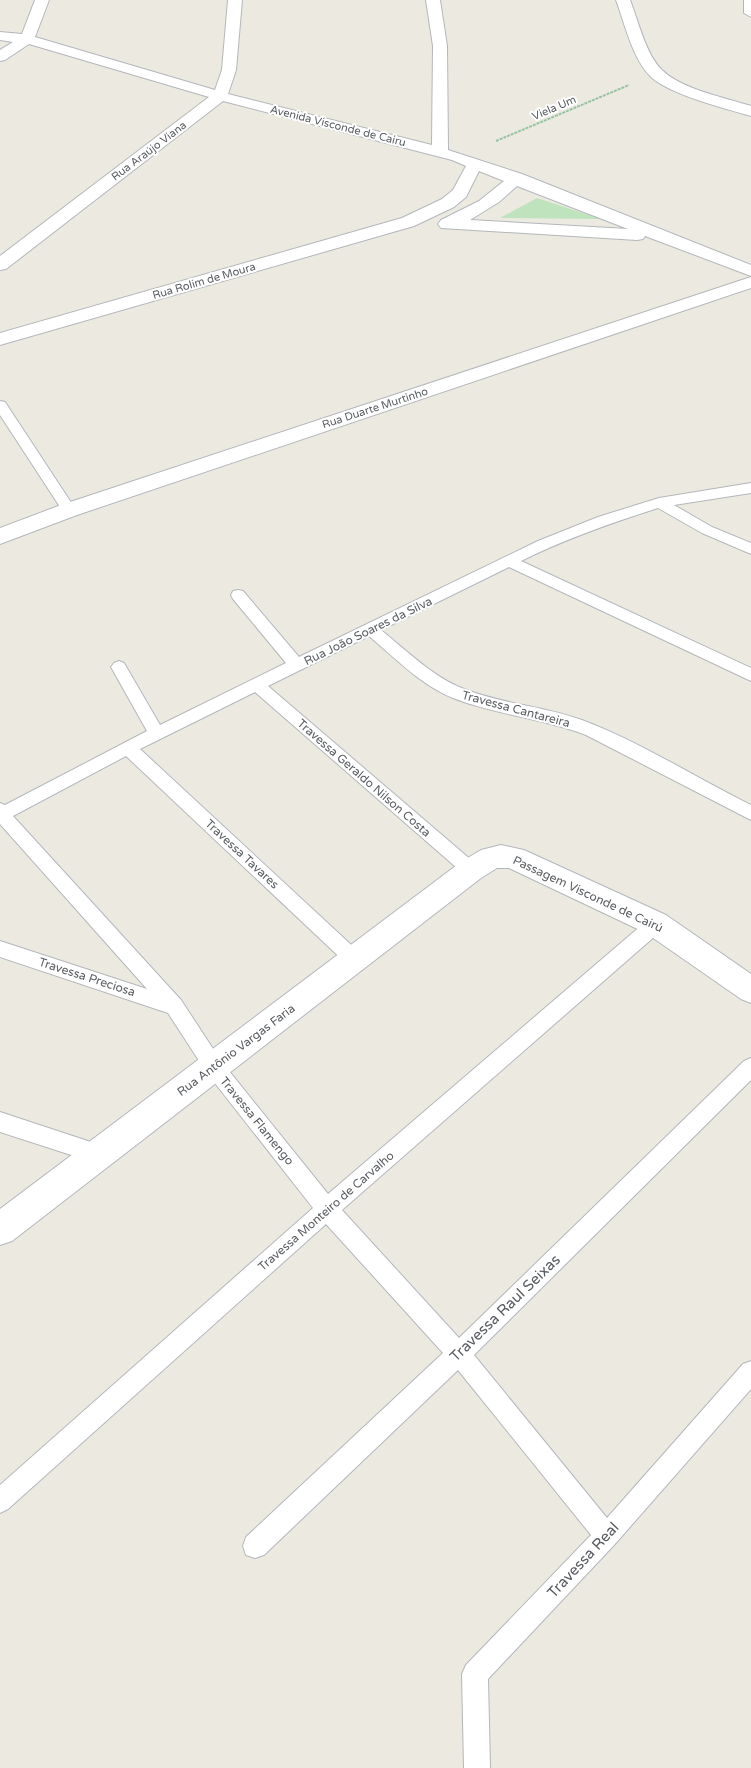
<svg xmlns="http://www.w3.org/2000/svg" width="751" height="1768" viewBox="0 0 751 1768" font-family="'Varela Round',sans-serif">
<rect width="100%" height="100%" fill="#ece9e0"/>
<path fill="#bee3bd" d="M537 198 601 219 500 218Z"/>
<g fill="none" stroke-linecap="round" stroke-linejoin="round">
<g stroke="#b3b7bb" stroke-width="2">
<g id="service">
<path d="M0 401 5 402 74 507 76 510 74 513H64L0 415Z"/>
<path d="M751 483V493L674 505 712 527 751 543V554L702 533 658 508C611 523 565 539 521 561L751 668V681L509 567 381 630C407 651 433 677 464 689 502 704 543 706 582 720 640 742 695 777 751 805V820L586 735C543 718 496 715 453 698 421 685 395 658 369 636L268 686 477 865 480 870 477 875 471 877 465 875 255 692 140 749 361 954 364 960 361 966 355 968 349 966 126 756 13 816 181 1000 221 1061 328 1194 650 918 656 916 662 918 665 924 662 930 342 1210 459 1338 744 1061 751 1058V1080L474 1355 607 1518 743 1364 751 1361V1389L615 1544 488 1679 490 1768H464L462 1674 466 1665 591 1535 458 1370 264 1555 255 1558 246 1555 243 1546 246 1537 443 1353 326 1224 8 1509 0 1513V1485L313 1208 207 1073 168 1013 0 957V941L147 989 0 824V803L5 805 147 731 111 667 114 663 119 661 124 663 160 725 286 663 233 599 231 595 233 591 238 590 243 591 299 657 538 541 598 517 659 498Z"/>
<path d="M0 1112 106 1147 109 1154 106 1161 99 1164 0 1132Z"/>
</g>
</g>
<g stroke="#b3b7bb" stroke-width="2">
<g id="minor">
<path d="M35 0H49L35 37 215 90 222 70 228 0H242L236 70 228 94 432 145 433 46 426 0H440L447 46 448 150 522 174 751 265V276L645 236 643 239 637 240 441 228 438 224 441 220 479 201 504 181 479 171 466 197 454 207 414 226 0 345V333L402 218 442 199 453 190 466 166 452 160 223 101 6 269 0 270V256L209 97 29 44 5 60 0 61V50L13 42 0 40V32L22 34ZM517 186 628 229 470 220 499 202Z"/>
<path d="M616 0H630C638 20 646 55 662 70 681 89 726 98 751 106V116C726 109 669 94 651 77 632 58 625 24 616 0Z"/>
<path d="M744 0H751V17L744 13Z"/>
<path d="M751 277V288L77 515 0 544V528L61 505Z"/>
<path d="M501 845 524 850 666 915 751 974V1003L741 999 646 933 509 868H497L481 878 12 1241 0 1245V1209L461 862 481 850Z"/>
</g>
</g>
<path stroke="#96c4a2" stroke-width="2" stroke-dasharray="3 1" stroke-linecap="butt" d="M496 141 629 85"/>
<use href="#service" fill="#fff" fill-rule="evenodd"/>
<use href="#minor" fill="#fff" fill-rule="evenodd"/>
</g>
<g text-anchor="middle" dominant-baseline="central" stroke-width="4" stroke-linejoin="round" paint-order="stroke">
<g font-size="11" fill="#595d61" stroke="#fff">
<text transform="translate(554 108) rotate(-23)">Viela Um</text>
<text transform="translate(338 126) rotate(14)">Avenida Visconde de Cairu</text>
<text transform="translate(149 151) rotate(-37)">Rua Araújo Viana</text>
<text transform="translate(204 281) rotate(-16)">Rua Rolim de Moura</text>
<text transform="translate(375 408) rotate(-18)">Rua Duarte Murtinho</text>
</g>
<g font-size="12" fill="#595d61" stroke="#fff">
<text transform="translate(368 631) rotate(-26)">Rua João Soares da Silva</text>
<text transform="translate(516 709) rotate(15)">Travessa Cantareira</text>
<text transform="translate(364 778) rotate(41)">Travessa Geraldo Nilson Costa</text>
<text transform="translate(242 854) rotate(43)">Travessa Tavares</text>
<text transform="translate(588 894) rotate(25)">Passagem Visconde de Cairú</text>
<text transform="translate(87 977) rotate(18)">Travessa Preciosa</text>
<text transform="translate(236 1050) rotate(-37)">Rua Antônio Vargas Faria</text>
<text transform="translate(257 1121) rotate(51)">Travessa Flamengo</text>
<text transform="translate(326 1211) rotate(-41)">Travessa Monteiro de Carvalho</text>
</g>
<g font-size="15" fill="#595d61" stroke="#fff">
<text transform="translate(505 1308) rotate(-44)">Travessa Raul Seixas</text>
<text transform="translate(583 1560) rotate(-47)">Travessa Real</text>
</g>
</g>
</svg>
